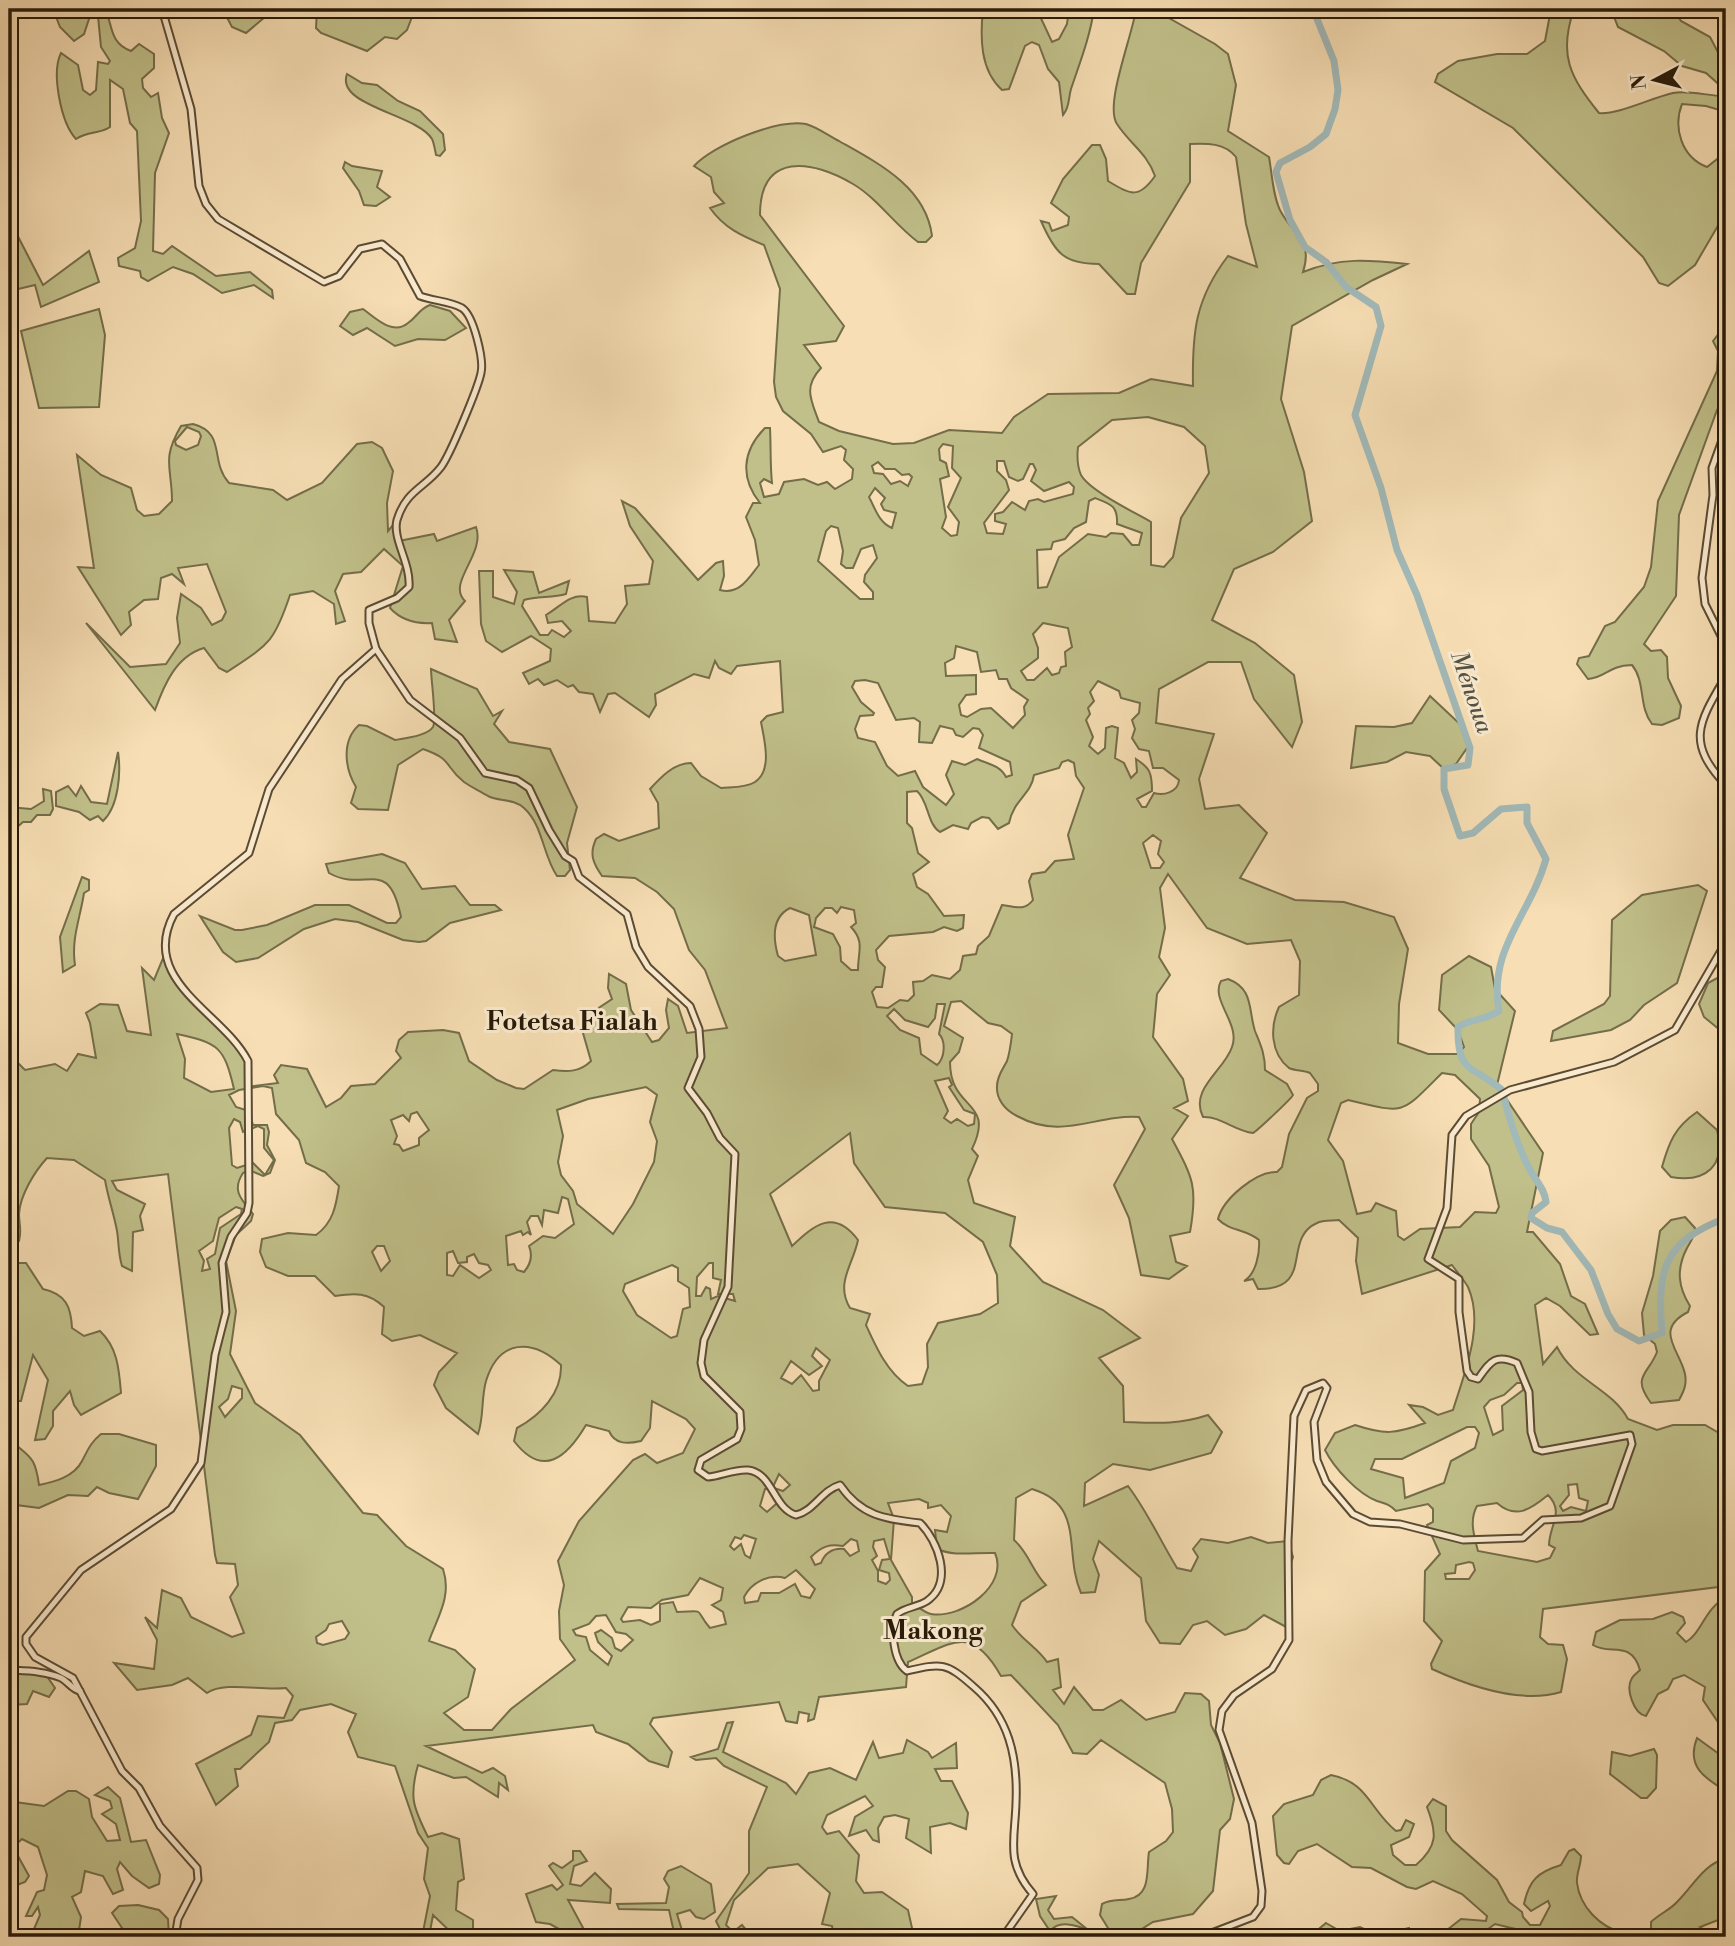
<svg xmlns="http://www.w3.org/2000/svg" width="1735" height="1946" viewBox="0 0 1735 1946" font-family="'Libre Bodoni',serif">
<rect width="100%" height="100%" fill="#f7deb4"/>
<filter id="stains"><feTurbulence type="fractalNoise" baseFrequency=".00286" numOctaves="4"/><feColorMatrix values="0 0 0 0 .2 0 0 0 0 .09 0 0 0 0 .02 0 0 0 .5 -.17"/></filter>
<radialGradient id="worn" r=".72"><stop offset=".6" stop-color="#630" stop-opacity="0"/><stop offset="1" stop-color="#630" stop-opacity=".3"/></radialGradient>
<g fill="#c1c08a" stroke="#746d4a" stroke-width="2" fill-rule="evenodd">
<path d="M53 9H105C113 25 109 43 131 51L139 44 154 54V68L142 79 143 88 151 97 158 93 162 118 169 133 155 173 153 251 163 254 172 246 216 276 250 272 272 290 273 298 254 285 222 293 193 274 173 267 148 281 141 277 140 271 119 266 118 258 135 248 141 221 137 131 130 123 123 89 110 80V127C100 134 88 131 76 139 61 123 51 73 61 53L78 65 83 90 90 95 96 90 98 62 108 64 110 61 101 47 98 16H90L84 34 74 41 60 27Z"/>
<path d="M298 9 286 17H265L246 33 232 27 223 10Z"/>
<path d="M317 9H415L407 30 397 39 385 37 367 51 321 33 316 28Z"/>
<path d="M983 9H1014L1017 17 1031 10 1039 14 1052 42 1059 39 1067 24 1069 9H1094C1090 37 1080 62 1071 89 1068 99 1070 107 1063 115L1059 82 1048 69 1039 45 1032 42 1025 46 1009 89 1002 90C980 70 980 38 983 9Z"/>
<path d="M1136 9 1158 12 1215 44 1228 54 1236 85 1228 131 1269 157C1272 173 1273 198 1281 212 1295 237 1313 240 1303 272 1340 257 1369 260 1407 264L1373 280 1292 326 1281 399 1304 472 1312 521 1273 552 1234 569 1212 620 1255 643 1294 675 1302 722 1292 747 1254 699 1241 662H1208L1159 689 1156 723 1214 734 1199 779 1205 809 1239 805 1267 833 1240 878 1295 900 1344 902 1394 917 1408 949 1399 1004 1398 1043 1428 1054H1458L1464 1047 1458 1030 1439 1010 1442 975 1469 956 1491 967 1495 989 1515 1011 1497 1085 1543 1153 1527 1232H1533L1560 1264 1571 1296 1585 1304 1598 1334 1590 1335 1560 1306 1546 1298 1535 1305 1543 1364 1557 1347C1574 1381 1611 1388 1628 1419L1657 1430 1673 1425H1705L1726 1437V1586L1543 1609 1540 1637 1548 1644 1563 1645 1567 1659 1561 1692C1521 1704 1469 1686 1432 1669L1431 1664 1442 1641 1424 1621 1425 1571 1440 1554 1427 1525 1433 1522V1509L1428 1504 1396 1511C1389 1504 1386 1504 1377 1501 1358 1494 1334 1468 1325 1450L1335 1433 1355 1425C1385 1435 1395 1434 1425 1423L1409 1405 1423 1407 1438 1415 1453 1410C1464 1374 1485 1325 1468 1287 1464 1280 1457 1272 1452 1265L1362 1294 1356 1261 1358 1238 1339 1220C1333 1221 1323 1220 1317 1223 1281 1239 1316 1290 1258 1289L1253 1279 1244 1281C1256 1274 1260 1253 1259 1240 1246 1229 1229 1231 1218 1219 1223 1199 1256 1171 1277 1172L1282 1167 1289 1134 1307 1098 1318 1091V1084L1310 1073C1303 1070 1295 1071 1289 1068 1270 1053 1270 1026 1279 1007L1299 995 1300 961 1291 940 1247 944 1207 928 1168 874 1160 888 1165 928 1159 957 1170 975 1157 994 1153 1037 1183 1079 1188 1101 1174 1108 1188 1116 1172 1139C1193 1178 1198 1187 1190 1232L1170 1236 1176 1262 1187 1266 1169 1279 1141 1275 1129 1218 1114 1185 1145 1129 1139 1117C1095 1114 1063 1141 1017 1116 1005 1110 996 1099 997 1086 997 1076 1003 1069 1007 1061 1010 1052 1011 1042 1012 1034L1001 1026 988 1023 961 1001 951 1002 944 1026 963 1038 959 1052 950 1062C950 1112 996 1099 972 1149L978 1156 968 1180 974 1203 1015 1217 1010 1246 1043 1282 1103 1310 1140 1338 1099 1358 1123 1386 1124 1422C1154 1423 1178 1425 1208 1415L1222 1432 1211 1453 1150 1470 1113 1464 1085 1483 1084 1506 1128 1486C1147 1511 1160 1540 1177 1568L1191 1571 1198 1557 1193 1549 1201 1539 1228 1543 1251 1537 1268 1543 1288 1541 1293 1557 1289 1569 1292 1615 1288 1628 1264 1615 1246 1629 1225 1635 1207 1621 1193 1625 1180 1644 1160 1643 1146 1621 1141 1578 1099 1541 1093 1559 1099 1575 1095 1592 1081 1593C1063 1552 1086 1505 1032 1489L1016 1498 1014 1540C1029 1553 1032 1571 1046 1585L1021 1602 1012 1625C1022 1640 1038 1648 1047 1662L1058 1659 1061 1687 1053 1690 1064 1704 1074 1687 1093 1710H1103L1121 1700 1146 1720 1175 1712 1185 1693 1201 1694 1209 1701 1211 1725 1220 1743 1234 1799 1230 1819 1220 1830 1213 1891 1193 1914 1153 1922 1129 1937H1104L1108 1928 1100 1915 1102 1904C1112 1899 1119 1901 1129 1899 1152 1895 1146 1869 1149 1852L1166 1841 1173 1832 1172 1809 1165 1783 1101 1740 1087 1754 1073 1753 1058 1725 1011 1675 1001 1676C971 1623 952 1643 908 1662L906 1687 819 1697 814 1719 808 1721 809 1714 799 1712 797 1723 786 1721 779 1702 653 1718 650 1724 672 1752 668 1767 649 1761 628 1744 596 1732 593 1725 426 1746 482 1773 493 1768 505 1776 508 1790 499 1783 498 1797 466 1777 454 1778 418 1765C409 1797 413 1807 428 1837L442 1833 459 1839 464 1879 458 1882 456 1910 473 1920V1937H456L433 1915 429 1937H422L430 1896 424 1879 428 1848 418 1833 395 1766 358 1757 348 1732 356 1714 331 1704 300 1710 292 1720 275 1723 269 1742 240 1769H235L238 1786 216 1805 196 1764 251 1735 258 1716 284 1718 293 1696 286 1688C261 1691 225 1681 207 1693L188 1678 172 1685 137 1690 114 1663 154 1669 157 1640 145 1617 157 1628 162 1590 181 1598 191 1617 232 1637 244 1633 230 1597 238 1585 235 1564 217 1563 215 1555 168 1174 112 1181 117 1190 145 1204 140 1216 143 1230 133 1232 132 1271 122 1266C118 1253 119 1243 117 1231 114 1214 108 1198 105 1180L74 1160 47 1158C35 1171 20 1195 19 1214 19 1224 22 1230 19 1241L10 1240 9 1246V1054L25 1070 55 1064 67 1071 78 1054 96 1058 90 1023 86 1013 100 1004 118 1005 127 1031 151 1035 142 968 154 980 166 951 173 976 219 1024 248 1061 247 1087 278 1083 274 1075 281 1065 307 1069 326 1107 341 1098 351 1086 375 1084 401 1058 396 1051 399 1040 408 1032 443 1030 459 1033 469 1061 497 1080 516 1088 524 1089 553 1070C568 1072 580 1072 591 1061L581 1026 594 1011 612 999 608 988 609 974 626 984 631 1010 652 1042 659 1040 669 1028 666 1010 668 999 678 1006 687 1033 727 1028 705 970 689 950 674 909 657 892 635 878 602 876C593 863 589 854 596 839L604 834 619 841 659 828 658 803 650 789C661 777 674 763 691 763L701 776 721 788C731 787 746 788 755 782 773 770 764 739 761 722L767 716 783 712 780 661 737 666 731 674 719 668 715 661 709 678 694 674 655 694 656 705 649 717 615 693 608 694 600 712 593 694 579 692 573 685 568 687 557 680 544 685 538 679 529 684 523 673 550 661 551 649 531 636 502 652 486 641 481 624 479 571H493V597L514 604 517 592 504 570 533 572 539 593 569 581 566 594C552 598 537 596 524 600L522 606 540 635H548L552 630 564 637 571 631 562 621 548 623 546 615C560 607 570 593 587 597L589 621 615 623 627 604 625 586 649 584 653 561 630 526 622 501 635 508 698 580 716 563 723 561 724 576 720 590C739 595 748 579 759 565L755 540 746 517 753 503H760C740 478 742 451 765 428H770C771 447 770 464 772 483L764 479 760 483 764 497 779 494 784 482 804 479 818 485 827 482 835 489 852 479 853 469 844 460 846 450 841 446 823 452 811 434 783 411 776 397 774 382 780 289 764 245C742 236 724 228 710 208L724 203 714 192 711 177 694 166C713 145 777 119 806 124 817 127 829 136 839 141 878 163 926 187 932 236L926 242H918C895 225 877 198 853 184 813 160 760 151 760 215L844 326 836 341 804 345 821 368C803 387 811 400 819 422L839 431 893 444 914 443 949 430 1002 433 1014 417 1048 394 1119 393 1151 379 1193 386C1192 333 1195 299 1228 256L1257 267 1246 224 1236 157C1225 143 1207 143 1190 144V182L1141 263 1135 294H1127L1099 264C1064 264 1055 253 1041 221L1049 223 1052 231 1068 225 1069 217 1051 203 1063 179 1092 145H1100L1106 159 1108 181C1131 195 1139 199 1155 176 1147 153 1130 144 1117 124 1104 105 1133 34 1136 9ZM1148 417 1184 427 1205 446 1209 473 1181 518 1173 557 1164 567 1151 565V522C1134 512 1090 491 1081 475 1077 466 1077 456 1078 447L1112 420ZM943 444 953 446 952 468 961 478 948 507 959 522 957 535 951 536 942 528 946 517 940 479 949 476 946 463 940 460 939 449ZM997 461H1004L1009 477 1018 481 1023 479 1030 464H1033L1036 470 1031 481 1044 491 1069 482 1074 487 1073 494 1044 502 1038 499 1029 501 1025 510 1012 502 1003 512 995 514V521L1006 524 1003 534 987 533 984 523 1009 490 1006 480 997 471ZM878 462 885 469H895L902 475 909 474 912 477 908 486 900 481 891 484 883 474 874 473 872 466ZM875 488 885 498 881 504 884 510 896 513 892 528C879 523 875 508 869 497ZM1095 498C1111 504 1118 506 1117 524L1142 533 1139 545H1132L1123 534 1111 533 1106 537 1088 534 1059 557 1047 587 1038 588 1037 550 1051 549 1053 542 1065 539 1074 528 1086 522 1089 501ZM831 526 838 528 843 551 841 564 846 568H853L861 549 873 545 877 558 865 575 864 582 873 592V599H860L818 561 826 531ZM1043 623 1068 628 1072 647 1065 652 1066 666 1061 667 1059 673 1052 675 1047 668 1034 680H1027L1021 671 1038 658V648L1033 634ZM956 646 977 652 981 672 996 670 999 679H1007L1011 688 1028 700 1024 707 1025 715 1013 728 991 708 981 709 967 717 961 715 959 705 966 695 976 694V675L946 676 945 663 954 658ZM865 680 878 683 896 720 914 718 920 722 919 742 932 743 940 726 953 729 956 735 963 737 973 728 979 729 983 735 979 748 1010 762 1012 775 1006 777C1000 765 988 764 977 759L965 765 952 761 946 775 954 794 946 805 923 787 915 771 898 776 887 766 875 742 858 738 855 729 860 716 873 715 874 713 861 702 852 687 855 681ZM1098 681 1119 691 1121 698 1140 703 1139 713 1132 720 1135 729 1132 738 1139 749 1149 751 1153 768H1163L1179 780C1178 792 1164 796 1154 793L1146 807H1142L1137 799 1152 791C1152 773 1150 768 1136 759L1137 772 1131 778 1124 763 1115 758 1118 728 1112 726 1106 728 1105 748 1098 754 1089 746 1093 737 1086 720 1090 714 1088 708 1094 701 1090 692ZM1068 760 1074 763 1076 776 1084 788 1068 835 1074 859 1055 861 1045 872 1032 874 1029 881 1033 900C1024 912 1014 906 1002 905L989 936 978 946 976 954 963 956 960 970 950 979 932 975 923 981 913 982 914 995 908 1001 900 1000 888 1008 877 1007 872 992 876 987H882L885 967 878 960 876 950 889 936 933 932 944 927 957 931 963 928 964 915 944 916 928 894 917 887 913 874 929 862 918 853 912 828 907 823V792L917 791C929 802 927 824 940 832L953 825 968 829 971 823 982 817 989 818 998 829 1009 823C1014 799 1031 795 1034 775L1059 768 1062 762ZM1153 835 1161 841 1158 854 1164 862 1160 868H1151L1143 843ZM841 907 854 910 856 923 851 927C865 942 858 951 858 970H851L841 961 840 947 833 934 814 927 816 918 825 908H832L837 913ZM790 908 809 915 816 955 785 961 778 956C773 938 772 917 790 908ZM937 1004H945L939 1034C946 1041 945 1058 937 1065L921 1054 919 1038 900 1030 887 1016 894 1009 905 1020 928 1027 935 1018ZM177 1034C219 1043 224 1047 234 1089L211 1092 184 1078 185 1059ZM1442 1073 1455 1075 1480 1099 1479 1112 1471 1124V1139L1489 1166 1499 1207 1496 1213 1475 1212 1460 1227 1420 1229 1404 1240 1398 1236 1396 1211 1376 1203 1371 1211 1357 1214 1343 1161 1328 1140 1341 1103 1348 1100C1406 1114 1400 1115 1442 1073ZM949 1078 952 1085 949 1087 964 1110 975 1114 974 1124 968 1126 957 1119 951 1123 944 1118 948 1111 935 1081ZM263 1086 272 1088 276 1114 299 1140 306 1163 325 1172 339 1186C336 1206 333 1223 316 1235L288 1233 262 1239 260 1252 266 1267 288 1276H315L335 1296C355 1293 368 1292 384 1307L382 1334 392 1341 420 1335 457 1353 439 1372 434 1385 446 1408 478 1434C484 1417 481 1399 486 1381 499 1339 532 1338 561 1365 562 1393 541 1415 517 1428L514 1441C543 1479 567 1457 586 1425L609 1431C615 1445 628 1444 641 1441L650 1428 652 1401 686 1419 695 1429 683 1453 657 1463 645 1454 633 1460 579 1521 558 1561 564 1585 559 1611 560 1639 575 1660 511 1709 492 1730H464L444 1713 468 1697 475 1669 455 1650 429 1641C438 1616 452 1596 443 1569L406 1546 377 1515 363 1513 300 1435 255 1403 230 1354 236 1311 226 1261 236 1235 251 1221 253 1214C242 1200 231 1191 243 1173L249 1170 263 1176 270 1173 275 1160 267 1145 269 1132 267 1125H253L249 1111 236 1107 229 1095 239 1090ZM646 1087 657 1095 650 1122 657 1141 654 1162 633 1204 613 1234 577 1204 573 1191 561 1175 558 1162 563 1136 557 1110 588 1099ZM417 1112 429 1130 419 1138V1145L403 1151 399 1145 394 1144 397 1136 391 1120 403 1115 409 1121 411 1114ZM234 1119 240 1122 243 1132 258 1126 264 1129V1148L274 1160 265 1175 253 1163 237 1168 232 1165 229 1128ZM850 1133 854 1163 885 1207 945 1213 983 1242 997 1275 998 1303 980 1314 938 1323 927 1344 928 1367 922 1384 908 1386C887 1372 876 1347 866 1325L870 1314 850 1308C835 1283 853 1265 858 1240 834 1208 814 1225 792 1246L770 1194ZM562 1197 568 1199 574 1224 555 1238 543 1236 529 1246C533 1256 531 1264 524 1272L517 1270 514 1264 508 1265 506 1236 521 1231 523 1235 528 1232 531 1235 527 1222 531 1216H538L542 1225 544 1210 558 1213ZM236 1207 242 1209 241 1214 220 1228 215 1254 207 1259 210 1269 202 1271 204 1261 199 1251 213 1241 219 1218ZM377 1246H384L390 1261 381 1271 372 1252ZM453 1251 458 1263 467 1262V1257L474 1254 479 1263 488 1265 491 1270 479 1278 460 1265 453 1276 447 1275V1253ZM709 1263H713V1278L721 1280 718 1294H733L735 1301 718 1296 711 1299 710 1289 706 1287 701 1296H696L697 1277ZM672 1265 678 1268V1281L689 1288 690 1307 683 1309 677 1336 671 1338 637 1315 623 1291 625 1284ZM816 1348 830 1360 819 1381V1390L813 1391 801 1375 792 1384 781 1378 791 1361 809 1375 822 1366 812 1356ZM1517 1383H1522L1523 1390 1502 1406 1503 1430 1493 1435 1484 1407 1490 1400 1504 1395ZM232 1386 242 1389V1398L225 1417 219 1407 228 1399ZM1467 1427H1475L1479 1433 1475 1448 1451 1461 1444 1483 1405 1498 1403 1478 1371 1469 1375 1459H1402ZM779 1474 790 1485 783 1491 774 1488 776 1504 767 1512 760 1506 765 1489H772ZM1577 1484 1579 1498 1588 1501 1586 1511 1571 1507 1563 1511 1560 1506 1569 1495 1568 1485ZM1548 1495C1565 1512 1549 1526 1549 1545L1555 1548 1550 1558 1537 1562 1478 1551C1474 1536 1469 1520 1477 1506L1497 1503C1516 1520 1531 1509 1548 1495ZM919 1499 928 1503V1508L941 1505 951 1516 947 1532 935 1530 937 1549C955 1557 975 1552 995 1553 1009 1585 962 1619 931 1614 925 1613 917 1606 912 1603V1597L891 1560 894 1519 888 1503ZM744 1535 756 1539 750 1558 745 1555 741 1544 734 1550 730 1546 735 1537 741 1539ZM851 1539 857 1541 859 1551 850 1556 844 1549C833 1548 825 1553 821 1563L815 1565 811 1557C822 1546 829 1544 843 1546ZM884 1539 890 1559 882 1560 879 1570 889 1573 890 1580 886 1584 878 1581V1571L872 1560 877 1556 873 1547 874 1541ZM1469 1562 1473 1563 1475 1570 1469 1579H1446L1445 1574 1455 1573 1456 1565ZM796 1570 815 1589 810 1598 801 1596 795 1584 779 1593H761L758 1601 745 1603 744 1597C751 1583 769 1573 785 1578ZM700 1578 723 1588 721 1600 712 1605 723 1612 726 1624 710 1628C693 1608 708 1611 677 1612L673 1602 660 1604V1621L651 1625 640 1620 623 1622 621 1619 628 1607 651 1608 662 1600 688 1595ZM606 1615 616 1632 626 1634 633 1640 621 1651 615 1648 612 1638 601 1630 595 1633 598 1642 612 1656 608 1665 590 1650 586 1637 576 1635 573 1630 589 1624 596 1616ZM342 1621 349 1633 345 1639 323 1645 317 1643 316 1637 326 1630 329 1624Z"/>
<path d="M1551 9H1574C1558 55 1570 77 1599 113 1617 115 1651 98 1673 93 1689 90 1708 96 1724 96V89L1706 73 1682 66 1664 51 1618 27 1611 9H1673L1681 21 1710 37 1721 58 1726 60V112L1706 106 1682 104C1673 127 1681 157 1707 167L1726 152V212L1695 265 1668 286 1659 283 1643 257 1513 128 1435 82 1438 74 1458 61 1497 54H1527L1545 41Z"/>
<path d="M347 74 362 83 377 85 398 101 420 111 443 134 445 150 440 156 436 155C435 150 434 143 432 139 417 114 335 106 347 74Z"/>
<path d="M345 162 352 166 382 171 377 187 390 197 376 206 364 205 359 191 343 168Z"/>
<path d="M9 219 43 285 89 251 99 282 41 307 35 285 18 289 16 301 9 299V266L14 252 9 239Z"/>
<path d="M430 305 450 311 466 328 445 340 418 339 395 346 367 328 353 335 340 326 350 312 363 309C375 318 393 336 408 323 417 317 419 309 430 305Z"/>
<path d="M99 309 105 335 99 407 39 408 21 331Z"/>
<path d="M1720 332 1726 335V399L1717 410 1679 515 1676 596 1644 644 1651 651 1661 650 1667 657 1668 678 1681 706 1679 718 1662 725 1652 724C1638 706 1646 682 1632 665 1607 666 1607 677 1588 679L1577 664 1579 658 1589 656 1605 626 1615 622 1644 587 1651 567 1658 501 1717 371 1718 351 1713 341Z"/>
<path d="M193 424C227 433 209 461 229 483L273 490 287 500 322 483 357 444 372 442 382 448 393 471 387 503 388 531 398 519 399 541 434 534 437 541 476 527C486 554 446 583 465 601L449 620 457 642 435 639 432 623C416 624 401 620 390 608L403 566 384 549 361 572 343 574 335 591 345 621 336 624 334 604 313 591 290 595C274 643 269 644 227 672L219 668 204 648C176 656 164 685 155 710L86 623 130 667 166 664 180 643 177 618 181 594 201 608 212 625 222 620 226 612 207 564 178 568 184 584 172 574 161 578 158 599 144 600 129 612 131 625 121 635 78 567 94 568 77 455 101 475 131 488 137 510 144 516 159 514 172 501C172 467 161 460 181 426ZM187 427 199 432 201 436 198 445 186 450 176 445 175 441Z"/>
<path d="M431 669 477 689 493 716 502 711 494 724 509 742 550 749 577 807 567 843 570 870 565 876H557C543 856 543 825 524 808 513 798 499 802 488 796 480 791 471 787 464 782 443 765 454 760 423 749L398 765 388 810 358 809 351 803 356 787C345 769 341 741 359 725L367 726 395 740C405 738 427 736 433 727 437 720 431 680 431 669Z"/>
<path d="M1430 696 1462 726 1469 745 1456 764 1444 769 1430 756 1406 752 1387 762 1351 768 1356 726 1394 727 1412 723Z"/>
<path d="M118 752C121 772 119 806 103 821L98 816 90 820 79 812 56 806V792L68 786 76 796 81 786 91 802 107 804Z"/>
<path d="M43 789 51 791 53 809 50 815H37L31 822H23L15 829 18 822 14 818 13 822H9V807L31 809 44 801Z"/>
<path d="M382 854 405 863 422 889 455 886 470 905H495L501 910 450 923 426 941 419 942 403 940 358 922 335 919 304 929 258 958 236 962 223 952 200 916 235 930H242L267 925 315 905H349L387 923H396L401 917C388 854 366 894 329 873L326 864Z"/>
<path d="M82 877 89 880V890L84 893C80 919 71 939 75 965L63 972 60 937Z"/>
<path d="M1698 885 1707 891 1677 983 1644 1005 1630 1020 1611 1030 1551 1041 1553 1031 1604 1004 1610 996 1612 920 1642 895Z"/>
<path d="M1721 976 1726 981V1035L1704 1017 1699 1004 1708 983Z"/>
<path d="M1228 979C1254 989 1248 1009 1255 1031 1261 1046 1265 1054 1265 1070L1287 1084 1293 1095C1292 1098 1257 1131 1253 1133 1235 1131 1220 1116 1203 1117 1189 1089 1224 1071 1232 1047 1241 1024 1210 1000 1221 981Z"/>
<path d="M1697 1112 1717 1130C1726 1166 1706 1183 1671 1177L1662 1167C1669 1142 1675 1127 1697 1112Z"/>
<path d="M1685 1217 1695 1228C1695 1236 1691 1241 1687 1248 1676 1269 1678 1287 1690 1306L1688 1312C1653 1330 1680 1350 1685 1374 1687 1384 1684 1391 1679 1400L1651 1403C1631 1376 1648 1375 1657 1352L1655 1344 1644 1335 1642 1313 1653 1276 1660 1231 1671 1220Z"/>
<path d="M9 1263H26L43 1289C66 1294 71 1307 72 1328L84 1336 100 1331C118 1348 119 1370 121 1393L81 1415 74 1405 70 1391 53 1411V1426L45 1439 35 1440 48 1380 33 1355 21 1401H9Z"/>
<path d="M101 1434H119L156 1445V1466L138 1499 109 1493 97 1487 88 1496 68 1495 39 1508 9 1504V1439C30 1458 35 1455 39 1485 54 1482 74 1477 82 1461 88 1450 90 1443 101 1434Z"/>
<path d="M1726 1598V1622L1721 1635 1726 1641V1674L1720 1675 1726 1695V1734L1703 1700 1705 1687 1684 1675 1673 1679 1668 1689 1658 1694 1646 1716C1634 1714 1625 1689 1632 1678 1634 1675 1637 1673 1640 1670 1631 1639 1610 1656 1593 1645L1596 1632 1620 1620 1653 1619 1672 1612 1683 1617 1685 1623 1677 1633 1686 1642C1702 1633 1705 1607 1726 1598Z"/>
<path d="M9 1672 46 1675 55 1688 49 1697 33 1691 27 1704 9 1705Z"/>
<path d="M733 1722 723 1752 786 1783 796 1794 809 1773 830 1768 856 1780 873 1742 879 1758 903 1753 907 1740 928 1752 932 1758 956 1743 957 1768 935 1769 941 1781H952L968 1813 966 1829 950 1823 930 1827 931 1853 906 1838 909 1819 895 1815 884 1817 878 1828 879 1842 873 1840 866 1830 849 1836 855 1817 873 1806 865 1796 827 1815 822 1827 827 1834 839 1831 859 1855 856 1881 864 1893 882 1892 908 1910 914 1937H834L832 1926 822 1924 830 1893 798 1864 768 1868 734 1900 726 1925 733 1932 742 1925 752 1937H717L721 1931 716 1921 749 1873V1831L767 1787 724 1766 716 1758 696 1760 691 1757 718 1749 727 1723Z"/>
<path d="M1697 1738 1726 1759V1791C1704 1778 1686 1766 1697 1738Z"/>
<path d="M1654 1749 1657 1755 1656 1788 1647 1798H1641L1610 1774 1612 1752 1630 1756Z"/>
<path d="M1331 1775C1368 1782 1370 1810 1396 1831L1401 1830 1406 1820 1414 1824 1409 1837 1391 1845 1393 1855 1405 1865H1416C1438 1846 1437 1833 1427 1807L1433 1799 1446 1806V1831L1452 1840 1497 1880 1509 1902 1522 1912 1523 1917 1530 1925H1540L1550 1906 1548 1901 1531 1911 1524 1904C1529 1880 1538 1872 1561 1865L1569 1851 1574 1849 1581 1856C1581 1865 1576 1874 1577 1883 1580 1907 1600 1927 1623 1933L1624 1937H1533L1524 1931 1495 1924 1477 1937H1438L1461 1919 1486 1921 1487 1916 1462 1894 1433 1881 1416 1889 1407 1887 1371 1868 1352 1867 1317 1844 1298 1851 1289 1864 1284 1863 1277 1855 1273 1816 1284 1804 1313 1795 1321 1780Z"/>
<path d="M108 1787 120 1798 131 1842 146 1840 160 1875 159 1884 149 1888 132 1876 120 1862 117 1869 123 1890 113 1894 103 1876 85 1871 81 1892 72 1897 81 1917 78 1937H46L34 1929 40 1915 38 1907 32 1916H26L37 1892 44 1890 47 1875 38 1847 22 1839 13 1847 29 1876 25 1882 9 1888V1804L15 1802 44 1806 68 1791H76L89 1799 92 1817 107 1841 120 1840 116 1824 102 1814 112 1808 110 1801 95 1795Z"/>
<path d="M573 1851H580L587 1861 574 1866 570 1884 581 1886 595 1873 611 1889 610 1903 568 1900 588 1937H560L561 1930 550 1924 536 1922 526 1894 552 1885 557 1890 563 1885 549 1866 553 1863 562 1868 573 1860Z"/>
<path d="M1726 1858V1917L1700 1927 1716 1937H1651V1922C1659 1914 1670 1910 1677 1902 1694 1885 1703 1865 1726 1858Z"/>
<path d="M681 1866 711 1884 715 1912 704 1919 696 1917 690 1910 677 1914 684 1937H675L669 1910 619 1909 617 1904 666 1903 669 1887 664 1879 668 1871Z"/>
<path d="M1056 1896 1048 1910 1054 1919 1072 1917 1087 1929C1075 1926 1060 1919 1050 1931L1040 1916 1036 1899Z"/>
<path d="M138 1905 159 1910 168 1919 169 1937H128L112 1913 119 1906Z"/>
<path d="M1326 1923 1340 1931 1360 1927 1379 1936 1409 1928 1413 1937H1309Z"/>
</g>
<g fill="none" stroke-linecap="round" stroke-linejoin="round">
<path stroke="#a1b9b8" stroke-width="7" d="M1313 9 1334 61 1338 90 1335 109 1326 134 1310 147 1280 163 1276 172 1290 220 1305 247 1326 262 1346 287 1376 307 1381 326 1355 415 1381 488 1397 550 1417 595 1470 748 1468 765 1444 769V789L1460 836 1473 833 1501 809 1527 807V823L1546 859C1530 916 1488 948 1499 1011 1486 1020 1472 1018 1458 1027 1457 1074 1471 1064 1502 1090 1509 1117 1516 1143 1529 1168 1535 1180 1545 1189 1546 1202L1532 1213 1531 1218 1547 1228 1562 1232 1591 1270 1608 1314 1617 1329 1639 1341 1662 1333C1657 1269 1663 1242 1726 1218"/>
<g stroke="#5b4b34" stroke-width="9">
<g id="tertiary">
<path d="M162 9 191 109 199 186 206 204 218 219 324 282 339 276 360 249 382 244 400 259 420 296C433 301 450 301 462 308 474 316 484 360 481 373 478 388 450 455 441 467 425 488 406 490 397 520 392 539 411 563 409 587L397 598 369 610V623L376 649 410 700 460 738 485 773 517 780 529 788 549 830 565 856 573 861 579 877 627 914 636 947 648 967 690 1006 699 1029 701 1057 688 1088 707 1113 720 1138 735 1154 728 1287 704 1340 701 1363 704 1376 740 1412 741 1429 737 1439 701 1460 698 1470 708 1477C721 1476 734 1469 748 1470 773 1473 773 1508 796 1515 814 1511 822 1490 840 1485 861 1516 885 1519 920 1523 938 1541 954 1582 927 1601 918 1607 906 1607 897 1614 890 1629 893 1661 907 1671 942 1663 946 1662 974 1687 1009 1717 1018 1757 1016 1803 1015 1840 1005 1862 1033 1894L1003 1937"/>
<path d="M1726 429 1712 468 1713 495 1702 578 1705 604 1726 646"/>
<path d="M1726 676C1699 722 1685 742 1726 785"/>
<path d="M9 1670C26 1671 45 1671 61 1678 69 1682 71 1689 80 1691"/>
<path d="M175 1937 178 1919 198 1880 197 1868 160 1826 139 1788 122 1771 73 1678 35 1657 26 1644V1637L81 1570 171 1509 201 1463 215 1355 226 1312 222 1263 231 1237 247 1213 249 1203 248 1061C223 1012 138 981 174 914L249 853 269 789 342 679 376 649"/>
<path d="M1201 1937 1253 1917 1261 1906 1262 1891 1252 1823 1219 1730 1222 1711 1234 1695 1272 1669 1289 1640 1288 1541 1294 1416 1306 1390 1323 1383 1327 1388 1314 1422 1317 1460 1326 1482 1353 1514 1370 1522 1400 1524 1463 1540 1523 1538 1543 1520 1581 1518 1610 1506 1632 1444 1630 1435 1542 1451 1536 1449 1531 1432 1529 1392 1517 1363C1495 1353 1490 1362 1478 1379L1471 1377 1467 1371 1459 1312V1279L1428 1259 1447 1208 1452 1135 1466 1116 1510 1090 1614 1062 1675 1030 1726 942"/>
</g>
</g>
<use href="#tertiary" stroke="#faeace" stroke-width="5"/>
</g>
<g text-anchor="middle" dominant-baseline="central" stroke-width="6" stroke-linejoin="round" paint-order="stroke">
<g font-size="24" font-style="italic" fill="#525246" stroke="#faeace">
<text transform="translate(1471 692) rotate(71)">Ménoua</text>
</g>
<g font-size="26" font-weight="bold" fill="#271a09" stroke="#faeace">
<text x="572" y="1022">Fotetsa Fialah</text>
<text x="933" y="1631">Makong</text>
</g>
</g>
<rect width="1735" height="1946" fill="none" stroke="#f7deb4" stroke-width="35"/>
<rect x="10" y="10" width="1714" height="1925" fill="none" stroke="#271a09" stroke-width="3.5"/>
<rect x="18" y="18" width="1700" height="1911" fill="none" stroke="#271a09" stroke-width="2"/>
<g transform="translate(1655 80) rotate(263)" stroke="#faeace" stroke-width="5" paint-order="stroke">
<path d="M0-5L12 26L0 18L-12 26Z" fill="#271a09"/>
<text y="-10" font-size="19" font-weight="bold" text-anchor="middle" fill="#271a09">N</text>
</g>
<rect width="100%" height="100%" filter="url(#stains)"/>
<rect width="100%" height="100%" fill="url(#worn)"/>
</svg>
